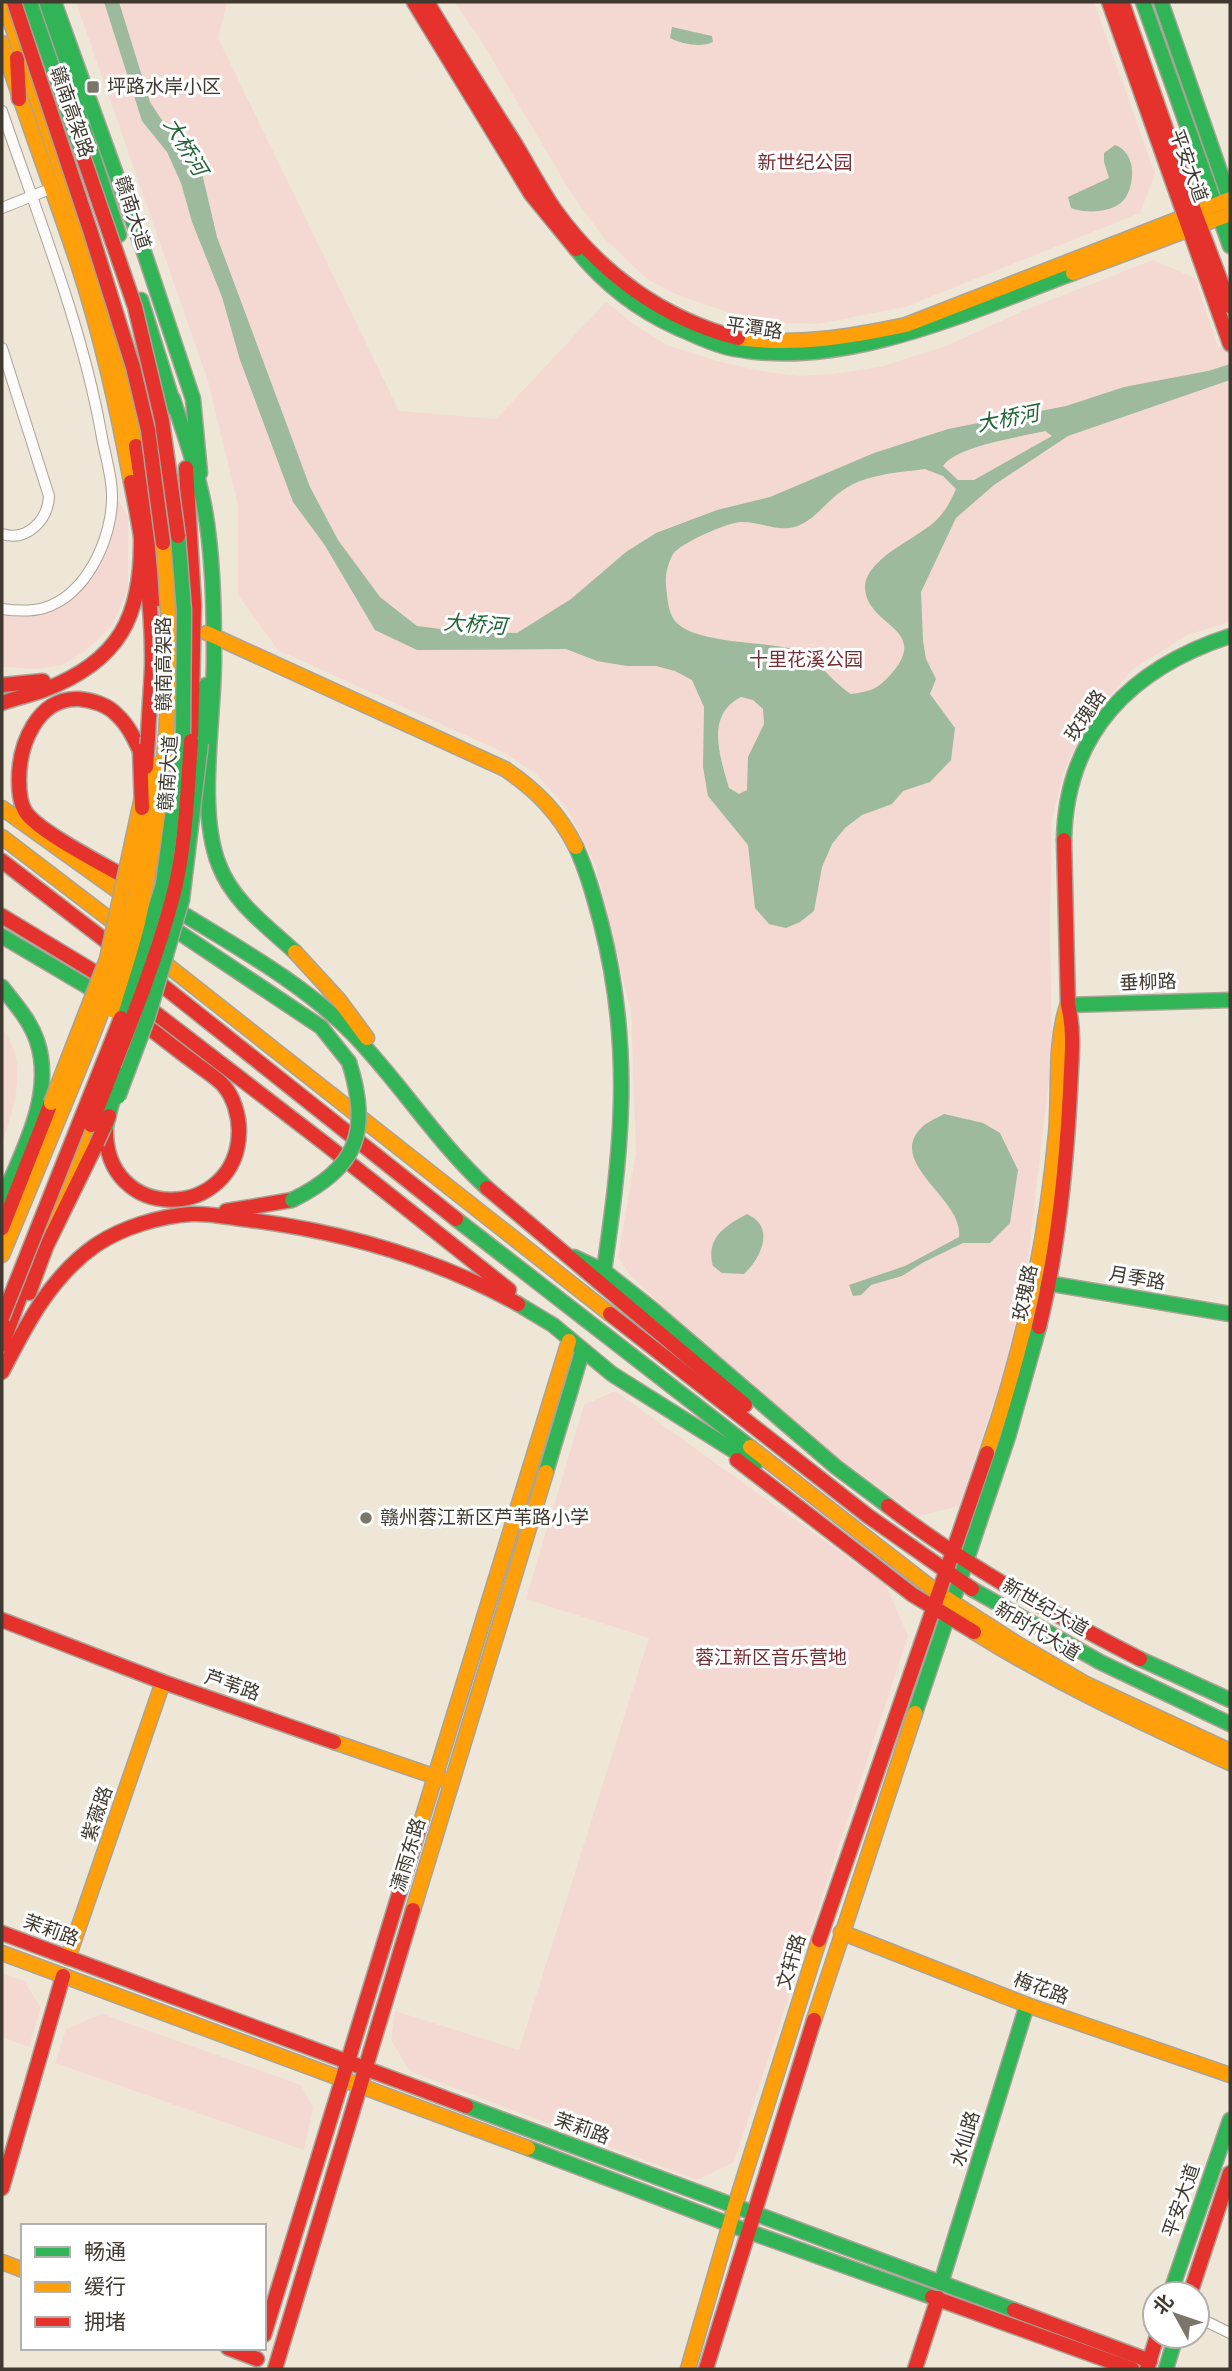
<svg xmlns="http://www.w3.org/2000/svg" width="1232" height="2371" viewBox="0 0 1232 2371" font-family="'Sofia Sans Condensed','Noto Sans SC',sans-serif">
<rect width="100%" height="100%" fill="#eee6d7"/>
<g fill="#f4d9d3">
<path d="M76 2H227L218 38 399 411 496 419 606 302 636 326 667 345 717 361 761 371 799 376 833 374 880 367 946 346 1030 308 1153 260 1195 278 1218 347 1230 344V622L1187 635 1133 669 1098 709 1080 736 1064 771 1052 819 1050 925 1052 1053 1028 1258 1008 1359 959 1506 918 1516 761 1401 631 1276 618 1257 636 1153 631 1011 595 864 566 807 536 774 503 752 278 650 238 595V505L208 381Z"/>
<path d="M454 2H1094L1155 174 1140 213 905 307 818 324 762 322 712 307 675 294 647 279 604 238 571 193 479 37Z"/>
<path d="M118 500 128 517V589L113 624 84 652 62 665 36 669 2 667V614L32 615 63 607 82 587 106 549Z"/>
<path d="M2 1029C30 1062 14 1107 2 1144Z"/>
<path d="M615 1391 886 1585 908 1636 734 2162 697 2180 410 2071 391 2040 395 2011 519 2050 649 1638 526 1599 584 1405Z"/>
<path d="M2 1973 24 1981 41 2008 29 2047 2 2037Z"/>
<path d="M102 2014 301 2085 313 2108 304 2150 55 2063 66 2029Z"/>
</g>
<g fill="#9db99e" fill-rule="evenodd">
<path d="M104 2H119L150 102 171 134 201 169 217 237 310 487 338 540 380 597 417 626 465 632 517 633 571 599 626 552 656 533 717 510 770 497 874 453 948 429 1066 406 1124 387 1208 371 1230 364V380L1068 436 994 485 956 518 921 592 923 641 926 659 936 679 930 694 955 728 951 760 930 782 903 791 892 804 862 815 845 828 832 844 822 867 814 911 800 922 786 928 769 924 755 908 748 845 708 796 703 767 704 707 692 680 675 671 656 666H627L597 661 566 649 417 650 375 630 324 544 293 502 240 360 222 297 192 222 181 183 167 152 142 121ZM1045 431 1052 436 974 480H958L943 466C956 446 1020 437 1045 431ZM925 469 943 476 956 489C950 503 943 515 932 524 913 540 863 561 865 589 868 627 930 628 892 673 878 689 872 691 851 694 830 681 817 656 792 649 763 641 694 644 675 621 668 613 667 595 666 585 665 575 668 563 673 554 681 543 726 523 740 522 761 521 782 535 802 524 816 517 827 502 839 493 863 474 896 473 925 469ZM741 697 753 700 763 709 764 724 748 757 747 790 739 794 729 788C720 757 705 715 741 697Z"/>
<path d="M672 27 712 36 713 42C701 48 682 44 670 38Z"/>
<path d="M1115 145C1135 152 1136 180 1126 197 1117 213 1086 214 1071 208L1068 197 1109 178 1104 162V153Z"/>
<path d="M944 1114 983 1123 1000 1133 1018 1170 1010 1223 990 1243H963L924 1262 902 1276 871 1285 861 1295 853 1296 849 1285 905 1266 959 1237C964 1199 886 1164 921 1128 927 1122 937 1118 944 1114Z"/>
<path d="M747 1214C776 1227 761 1258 744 1274L722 1273 713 1266C705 1238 725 1226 747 1214Z"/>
</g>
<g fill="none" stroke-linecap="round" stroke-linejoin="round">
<g stroke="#a9a398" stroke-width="12">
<g id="street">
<path d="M2 111C38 217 81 322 101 432 104 452 112 475 112 495 113 537 87 595 44 608 30 612 16 611 2 609"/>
<path d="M2 208 50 189"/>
<path d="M2 348 49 496C48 520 27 542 2 534"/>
<path d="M1197 2317 1230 2333"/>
</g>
</g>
<g stroke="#a9a398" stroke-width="17">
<g id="fast">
<path d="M42 2 119 235"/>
<path d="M54 2 145 255 193 399 200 473"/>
<path d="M1143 2 1230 246"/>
<path d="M1161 2 1230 200"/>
<path d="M576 249C604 284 639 311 680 329 697 336 716 346 735 349 846 370 971 311 1073 273"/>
<path d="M141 300 175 409"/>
<path d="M173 399C183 431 195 463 202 496 213 544 214 609 214 659 214 720 197 810 219 865 233 902 267 926 295 952"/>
<path d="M201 743 206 685"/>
<path d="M1064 840C1066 732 1132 668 1230 636"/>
<path d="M576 847C587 871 594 897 601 923 634 1051 621 1156 602 1284"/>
<path d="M167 904C231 944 301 981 354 1035 401 1084 437 1142 487 1188"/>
<path d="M162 921 321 1027 349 1062"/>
<path d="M2 936 105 997"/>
<path d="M2 987C15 1004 30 1020 37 1041 55 1094 22 1152 2 1200"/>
<path d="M1068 1005 1230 1000"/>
<path d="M456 1219 750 1447"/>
<path d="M574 1257 604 1271 652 1309 836 1467 888 1506"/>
<path d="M1041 1282 1230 1314"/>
<path d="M518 1304 553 1325 612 1374 755 1464"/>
<path d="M546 1472 582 1352"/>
<path d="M972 1589 1100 1662 1230 1724"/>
<path d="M1140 1659 1230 1700"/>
<path d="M915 1713 1008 1437 1039 1327"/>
<path d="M466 2106 1014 2310"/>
<path d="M528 2148 747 2231 932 2297"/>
<path d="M941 2283 1027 2005"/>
<path d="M1170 2294 1230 2120"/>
<path d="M1166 2369 1176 2336"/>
</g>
</g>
<g stroke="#a9a398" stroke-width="17">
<g id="slow">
<path d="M4 2 94 268 131 410 136 446"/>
<path d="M2 43C26 119 55 194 80 270 102 339 118 410 131 482"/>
<path d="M1073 273 1230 214"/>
<path d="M738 338C796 346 849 337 906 325L1230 199"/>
<path d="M207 633 505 769C536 790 559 813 576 847"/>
<path d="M2 808 132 901"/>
<path d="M2 837 125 931"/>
<path d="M295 952 339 1000 367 1038"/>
<path d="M153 954 610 1314"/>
<path d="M47 1228 91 1125"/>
<path d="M2 1255 63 1108"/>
<path d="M750 1447 938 1593 1016 1643 1086 1684 1230 1751"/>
<path d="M987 1453C1023 1350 1046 1243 1056 1134 1060 1092 1054 1047 1067 1006"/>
<path d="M974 1632C1056 1683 1142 1723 1230 1763"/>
<path d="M334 1742 445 1780"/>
<path d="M419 1829 569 1341"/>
<path d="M413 1910 546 1472"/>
<path d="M841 1932 1027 2005 1230 2075"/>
<path d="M2 1953 528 2148"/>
<path d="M68 1958 163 1682"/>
<path d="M814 2020 915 1713"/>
<path d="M2 2262 23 2270"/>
<path d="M688 2369 735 2206 819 1940"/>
</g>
</g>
<g stroke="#a9a398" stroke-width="17">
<g id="jam">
<path d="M414 2 531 194 576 249"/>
<path d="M427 2C455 49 485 96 514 142 528 165 540 188 555 210 600 273 663 319 738 338"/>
<path d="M1109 2 1230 344"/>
<path d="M1122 2 1195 213 1230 306"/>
<path d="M17 58 19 99"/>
<path d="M136 446 159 599"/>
<path d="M186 468 194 604 191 741"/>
<path d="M131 482C143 542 153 604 152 666 151 690 149 713 148 737"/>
<path d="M2 685 43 681"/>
<path d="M2 703C16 698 30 695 44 690 120 661 142 616 141 538"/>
<path d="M2 861 119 951"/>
<path d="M137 884C113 869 37 832 25 811 20 803 19 788 19 780 19 745 37 697 79 699 92 700 108 705 117 715 128 725 134 738 140 751"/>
<path d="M2 916 111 982"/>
<path d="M148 974 456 1219"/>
<path d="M141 1002 328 1146 509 1290"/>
<path d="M106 1126C102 1225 238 1222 239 1131 239 1116 234 1098 224 1086 217 1078 207 1072 199 1066 177 1050 156 1033 135 1017"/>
<path d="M487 1188 745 1405"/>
<path d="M226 1211 292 1200"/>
<path d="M2 1228 51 1103"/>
<path d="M29 1293 46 1247 97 1143"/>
<path d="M610 1314 868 1516 972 1589"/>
<path d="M1039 1327C1058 1250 1066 1170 1070 1091 1071 1062 1075 1033 1068 1005L1064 840"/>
<path d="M2 1345 28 1275"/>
<path d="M2 1372C26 1325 51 1276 96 1245 123 1227 160 1216 192 1214 211 1213 231 1218 250 1220 344 1232 435 1258 518 1304"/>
<path d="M737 1460 913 1595 974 1632"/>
<path d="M888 1506C966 1566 1053 1614 1140 1659"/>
<path d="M2 1620 163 1682 334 1742"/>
<path d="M2 1933 466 2106"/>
<path d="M819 1940 987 1453"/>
<path d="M2 2188 63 1976"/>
<path d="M1190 2294 1230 2173"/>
<path d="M932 2297 1132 2369"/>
<path d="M1014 2310 1150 2361"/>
<path d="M264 2335 419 1829"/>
<path d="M228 2348 257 2359"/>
<path d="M275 2369 413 1910"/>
<path d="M706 2369 814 2020"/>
<path d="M915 2369 938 2298"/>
<path d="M1147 2369 1157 2336"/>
</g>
</g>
<use href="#street" stroke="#fcfbf9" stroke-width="10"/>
<use href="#fast" stroke="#30b455" stroke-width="14"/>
<use href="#slow" stroke="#ff9f0a" stroke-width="14"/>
<use href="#jam" stroke="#e5322d" stroke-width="14"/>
<g stroke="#a9a398" stroke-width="17" stroke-linecap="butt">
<g id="fast-bridge">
<path d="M30 2 82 153"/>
<path d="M121 1018 163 884 183 735 184 610 178 536"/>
<path d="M118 1097 148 1017 182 900 201 743"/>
<path d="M106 1126 119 1075"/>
<path d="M292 1200C358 1168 371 1131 349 1062"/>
</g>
</g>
<g stroke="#a9a398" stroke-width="17" stroke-linecap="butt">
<g id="slow-bridge">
<path d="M112 1010C121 979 132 949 139 918 166 796 176 668 163 543"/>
<path d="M51 1103 107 959 142 797"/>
<path d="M63 1108C86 1052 110 996 125 938 141 881 149 822 155 764"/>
</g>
</g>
<g stroke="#a9a398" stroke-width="17" stroke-linecap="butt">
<g id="jam-bridge">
<path d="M14 2 90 230 133 367 148 430 163 543"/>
<path d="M82 153 135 307 162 421 178 536"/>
<path d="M140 751 142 808"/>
<path d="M146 767 148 737"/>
<path d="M91 1125C119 1051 151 977 172 900 186 849 187 793 191 741"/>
<path d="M97 1143 109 1116"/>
<path d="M2 1318 121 1018"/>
</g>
</g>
<use href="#fast-bridge" stroke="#30b455" stroke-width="14"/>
<use href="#slow-bridge" stroke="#ff9f0a" stroke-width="14"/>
<use href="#jam-bridge" stroke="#e5322d" stroke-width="14"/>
</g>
<g fill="#7c766a" stroke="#fff" stroke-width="2.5">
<rect x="86" y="80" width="14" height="14" rx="3.5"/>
<circle cx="366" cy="1518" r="7"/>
</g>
<g text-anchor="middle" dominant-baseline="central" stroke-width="6" stroke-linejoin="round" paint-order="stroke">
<g font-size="19" fill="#3f392f" stroke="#fff" text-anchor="start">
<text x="107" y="87">坪路水岸小区</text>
<text x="380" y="1518">赣州蓉江新区芦苇路小学</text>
</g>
<g font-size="19" fill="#3f392f" stroke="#fff">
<text transform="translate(71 112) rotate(71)">赣南高架路</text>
<text transform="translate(1188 166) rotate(70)">平安大道</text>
<text transform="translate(132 213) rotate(72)">赣南大道</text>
<text transform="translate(754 329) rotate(8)">平潭路</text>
<text transform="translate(164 664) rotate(-90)">赣南高架路</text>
<text transform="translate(1086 716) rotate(-56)">玫瑰路</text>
<text transform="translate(169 773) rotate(-86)">赣南大道</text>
<text transform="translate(1148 983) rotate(-2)">垂柳路</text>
<text transform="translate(1137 1279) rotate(10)">月季路</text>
<text transform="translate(1026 1293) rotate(-78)">玫瑰路</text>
<text transform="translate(1045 1608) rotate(30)">新世纪大道</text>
<text transform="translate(1037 1632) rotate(31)">新时代大道</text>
<text transform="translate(232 1686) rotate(19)">芦苇路</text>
<text transform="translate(98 1814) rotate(-71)">紫薇路</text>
<text transform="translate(409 1855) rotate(-73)">潇雨东路</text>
<text transform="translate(51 1931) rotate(20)">茉莉路</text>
<text transform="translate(792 1962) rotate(-73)">文轩路</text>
<text transform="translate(1041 1989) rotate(20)">梅花路</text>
<text transform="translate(582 2129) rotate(20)">茉莉路</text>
<text transform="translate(966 2139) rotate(-73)">水仙路</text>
<text transform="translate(1182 2201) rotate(-71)">平安大道</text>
</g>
<g font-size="19" fill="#742f36" stroke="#fff">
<text x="805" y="163">新世纪公园</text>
<text x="806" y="660">十里花溪公园</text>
<text x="771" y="1658">蓉江新区音乐营地</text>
</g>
<g font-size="21" font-style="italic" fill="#216539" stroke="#fff">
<text transform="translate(185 147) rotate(59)">大桥河</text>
<text transform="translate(1008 419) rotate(-11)">大桥河</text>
<text transform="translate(475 625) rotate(4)">大桥河</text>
</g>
</g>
<rect width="1232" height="2371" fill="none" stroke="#3f392f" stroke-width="7"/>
<rect x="21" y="2224" width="245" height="126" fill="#ffffff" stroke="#b2b0ac" stroke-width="2"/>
<rect x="35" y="2247" width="35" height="10" fill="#30b455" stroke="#b2b0ac" stroke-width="2"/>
<text x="84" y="2259" font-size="21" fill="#3f392f">畅通</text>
<rect x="35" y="2282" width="35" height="10" fill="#ff9f0a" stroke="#b2b0ac" stroke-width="2"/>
<text x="84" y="2294" font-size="21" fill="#3f392f">缓行</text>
<rect x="35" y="2317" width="35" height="10" fill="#e5322d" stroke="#b2b0ac" stroke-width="2"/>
<text x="84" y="2329" font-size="21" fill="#3f392f">拥堵</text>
<g transform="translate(1176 2315) rotate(310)"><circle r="33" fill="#ffffff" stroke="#b2b0ac" stroke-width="2"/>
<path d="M0-5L12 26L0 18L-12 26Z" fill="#7c766a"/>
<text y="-10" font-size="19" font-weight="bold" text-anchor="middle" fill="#3f392f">北</text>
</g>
</svg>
